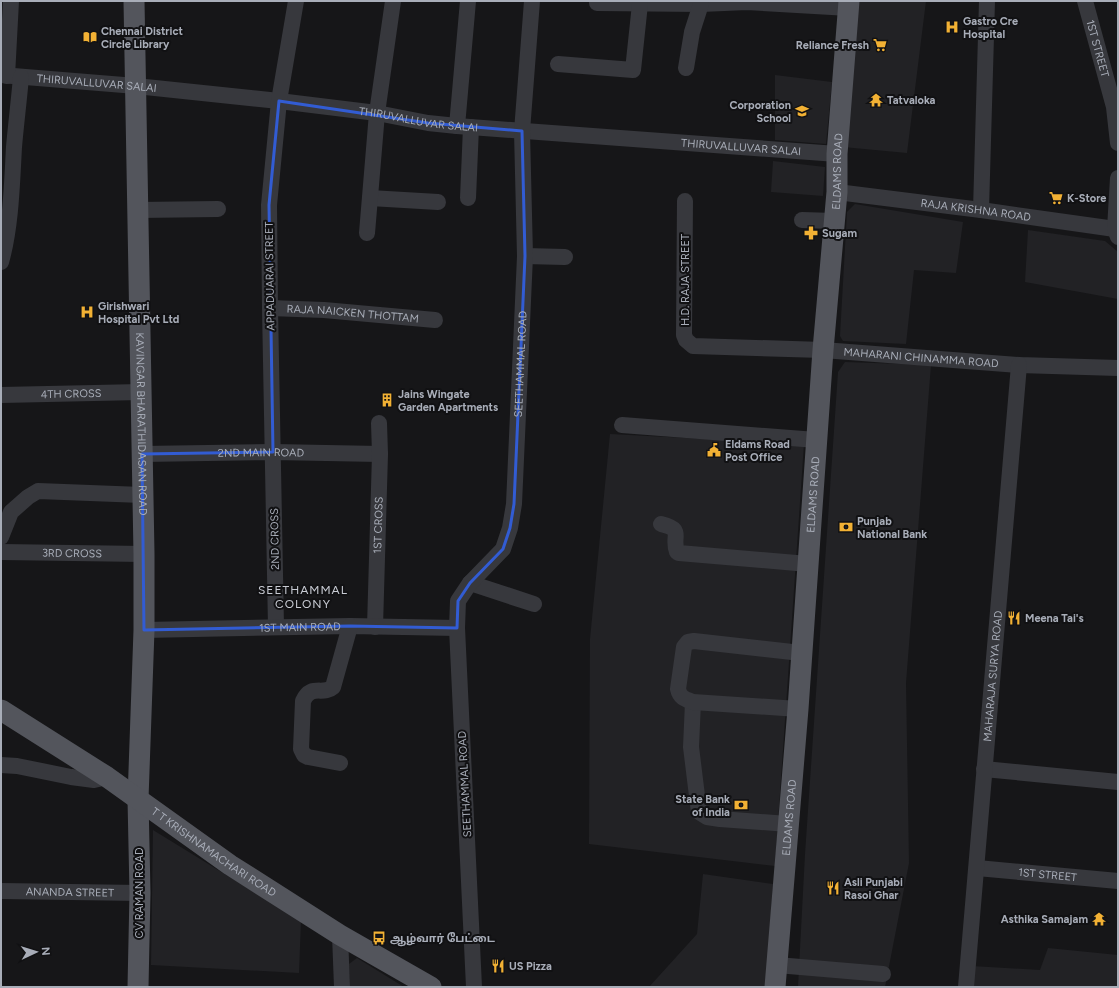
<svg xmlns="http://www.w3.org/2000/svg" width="1119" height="988" viewBox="0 0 1119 988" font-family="Figtree,'Noto Sans Tamil',sans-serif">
<rect width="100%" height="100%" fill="#161618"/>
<g fill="#222225">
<path d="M854 1H926L907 153 843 147Z"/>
<path d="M775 75 832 82 826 144 775 140Z"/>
<path d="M773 161 825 167 823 196 771 192Z"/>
<path d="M855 204 963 222 956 273 914 270 906 344 843 341 840 336 847 212Z"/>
<path d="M1028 230 1105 241 1118 252V299L1025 282Z"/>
<path d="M845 362 931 365 906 683 909 863 885 987H798L805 854 838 372Z"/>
<path d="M610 434 804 444 775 866 589 844 590 639Z"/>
<path d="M153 830 301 921 299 973 151 965Z"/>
<path d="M703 874 773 884 766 987H649L697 934Z"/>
<path d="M1048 948 1118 955V987H970L972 966 1040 970Z"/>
<path d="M357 958 404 987H350L349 964Z"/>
</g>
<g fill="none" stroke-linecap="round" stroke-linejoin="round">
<g stroke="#37383d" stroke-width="16">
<path id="s1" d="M1085 1 1114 107 1118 143"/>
<path d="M597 3 701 4 747 2 849 8"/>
<path d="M558 64 633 70 640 4"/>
<path d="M686 68 692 32 701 4"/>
<path id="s2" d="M1 75 136 86 279 101 377 113 428 123 457 126 837 154"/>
<path d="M7 76 11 1"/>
<path d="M457 126 468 1"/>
<path id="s3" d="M837 192 981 210 1115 229"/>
<path d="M370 198 438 202"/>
<path d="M468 198 471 127"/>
<path id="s4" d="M685 201 684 335 686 340 693 346 823 350 1019 365 1118 368"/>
<path d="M138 210 218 209"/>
<path d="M981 210 987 1"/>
<path d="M802 220 834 221"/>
<path d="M367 233 377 113 393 1"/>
<path d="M1118 237 1115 229 1118 178"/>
<path d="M525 256 565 257"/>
<path d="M1 262C11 227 12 183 14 147 16 124 19 100 21 77"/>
<path id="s5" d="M270 308 324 310 435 320"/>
<path id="s6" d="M1 395 141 392"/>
<path d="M622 425 816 440"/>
<path id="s7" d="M142 454 273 452 380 454"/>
<path d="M661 524C685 530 671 536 677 552L679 553 808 564"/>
<path d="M1 537 11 512 28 497 38 491 142 495"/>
<path id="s8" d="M1 552 144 554"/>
<path d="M470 583 534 604"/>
<path d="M276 627 270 308 269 205 279 101 296 1"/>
<path id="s9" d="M375 627 380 454 379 423"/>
<path id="s10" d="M144 630 350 626 457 628"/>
<path d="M693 702 691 747 699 812 707 817 720 819 788 824"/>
<path d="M798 709 693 702C685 699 680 698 678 689L684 647 688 642 694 641 801 653"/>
<path d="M340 763 308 757 304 755 301 749 303 701C311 683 323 696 333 687L350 626"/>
<path d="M1 765 17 766 71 777 94 780 107 777"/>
<path d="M984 769 1118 782"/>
<path id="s11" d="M977 868 1118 881"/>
<path id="s12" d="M1 891 140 893"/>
<path d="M340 935 342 987"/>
<path d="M777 965 883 974"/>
<path id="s13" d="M474 987 457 628 458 601 470 583 503 549 510 528 514 504 525 256 522 131 532 1"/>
<path id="s14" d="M966 987 1019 365"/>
</g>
<g stroke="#53555c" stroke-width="21">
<path id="s15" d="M134 1 144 554V630L138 799 140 893 138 987"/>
<path id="s16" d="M1 710 107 777 230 865 340 935 431 987"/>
<path id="s17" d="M775 987 798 709 823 350 837 192V154L849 1"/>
</g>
</g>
<path fill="none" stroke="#325cd3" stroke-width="3" stroke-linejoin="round" d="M279 101 428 123 522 131 525 256 514 504 510 528 503 549 470 583 458 601 457 628 350 626 144 630 142 454 273 452 269 205Z"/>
<defs>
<g id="hospital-bare" transform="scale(1.08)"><path d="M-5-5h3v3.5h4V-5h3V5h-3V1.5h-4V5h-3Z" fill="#f2b134" stroke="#111113" stroke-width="2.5" paint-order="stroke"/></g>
<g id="library-bare" transform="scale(1.08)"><path d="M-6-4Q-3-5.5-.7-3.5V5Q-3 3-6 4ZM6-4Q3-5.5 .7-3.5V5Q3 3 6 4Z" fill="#f2b134" stroke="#111113" stroke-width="2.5" paint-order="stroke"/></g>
<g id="supermarket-bare" transform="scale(1.08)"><path d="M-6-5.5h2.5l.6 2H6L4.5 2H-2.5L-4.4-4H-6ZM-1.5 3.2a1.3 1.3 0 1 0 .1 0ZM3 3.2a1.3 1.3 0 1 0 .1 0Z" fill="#f2b134" stroke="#111113" stroke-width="2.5" paint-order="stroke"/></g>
<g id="temple-bare" transform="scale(1.08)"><path d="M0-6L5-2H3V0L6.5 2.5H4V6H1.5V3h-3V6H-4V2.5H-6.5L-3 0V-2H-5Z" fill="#f2b134" stroke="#111113" stroke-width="2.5" paint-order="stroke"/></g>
<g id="school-bare" transform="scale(1.08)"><path d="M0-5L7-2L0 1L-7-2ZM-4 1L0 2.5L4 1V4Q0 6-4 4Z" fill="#f2b134" stroke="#111113" stroke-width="2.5" paint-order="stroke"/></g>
<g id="pharmacy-bare" transform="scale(1.08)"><path d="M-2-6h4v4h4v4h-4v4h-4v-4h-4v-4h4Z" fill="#f2b134" stroke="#111113" stroke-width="2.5" paint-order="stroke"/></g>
<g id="building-bare" transform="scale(1.08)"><path d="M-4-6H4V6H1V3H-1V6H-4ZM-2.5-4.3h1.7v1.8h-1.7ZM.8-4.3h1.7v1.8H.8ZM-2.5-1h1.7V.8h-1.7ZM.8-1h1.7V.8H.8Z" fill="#f2b134" stroke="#111113" stroke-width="2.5" paint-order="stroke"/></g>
<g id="civic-bare" transform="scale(1.08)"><path d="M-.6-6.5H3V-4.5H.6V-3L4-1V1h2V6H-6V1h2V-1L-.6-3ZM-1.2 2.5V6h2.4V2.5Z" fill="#f2b134" stroke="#111113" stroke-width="2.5" paint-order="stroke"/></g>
<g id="bank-bare" transform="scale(1.08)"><path d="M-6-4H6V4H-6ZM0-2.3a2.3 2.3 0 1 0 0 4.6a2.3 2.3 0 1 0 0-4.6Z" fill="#f2b134" stroke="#111113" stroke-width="2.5" paint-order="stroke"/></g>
<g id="restaurant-bare" transform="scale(1.08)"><path d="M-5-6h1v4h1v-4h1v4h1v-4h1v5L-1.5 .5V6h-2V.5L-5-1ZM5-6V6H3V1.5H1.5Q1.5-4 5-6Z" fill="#f2b134" stroke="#111113" stroke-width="2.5" paint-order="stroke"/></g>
<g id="bus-bare" transform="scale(1.08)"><path d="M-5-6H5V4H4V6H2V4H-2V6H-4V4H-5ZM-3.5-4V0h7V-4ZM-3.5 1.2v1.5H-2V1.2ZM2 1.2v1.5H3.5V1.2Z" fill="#f2b134" stroke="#111113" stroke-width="2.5" paint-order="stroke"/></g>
</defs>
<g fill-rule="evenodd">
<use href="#hospital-bare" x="952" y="27"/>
<use href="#library-bare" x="90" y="37"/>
<use href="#supermarket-bare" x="880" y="45"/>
<use href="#temple-bare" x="876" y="100"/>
<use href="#school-bare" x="802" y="111"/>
<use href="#supermarket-bare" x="1056" y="198"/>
<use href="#pharmacy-bare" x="811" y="233"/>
<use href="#hospital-bare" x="87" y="312"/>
<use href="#building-bare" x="387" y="400"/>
<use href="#civic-bare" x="714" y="450"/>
<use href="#bank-bare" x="846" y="527"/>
<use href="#restaurant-bare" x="1014" y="618"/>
<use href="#bank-bare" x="741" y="805"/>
<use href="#restaurant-bare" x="833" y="888"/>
<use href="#temple-bare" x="1099" y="919"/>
<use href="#bus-bare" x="379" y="938"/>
<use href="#restaurant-bare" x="498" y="966"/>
</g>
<g text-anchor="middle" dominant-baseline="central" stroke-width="4" stroke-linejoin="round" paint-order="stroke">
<g font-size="11" font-weight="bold" fill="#a8adb8" stroke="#111113" text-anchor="start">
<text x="963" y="21">Gastro Cre<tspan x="963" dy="13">Hospital</tspan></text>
<text x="101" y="31">Chennai District<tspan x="101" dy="13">Circle Library</tspan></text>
<text x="869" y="45" text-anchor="end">Reliance Fresh</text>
<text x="887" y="100">Tatvaloka</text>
<text x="791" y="105" text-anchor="end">Corporation<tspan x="791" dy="13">School</tspan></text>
<text x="1067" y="198">K-Store</text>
<text x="822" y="233">Sugam</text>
<text x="98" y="306">Girishwari<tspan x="98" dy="13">Hospital Pvt Ltd</tspan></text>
<text x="398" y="394">Jains Wingate<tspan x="398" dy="13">Garden Apartments</tspan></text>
<text x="725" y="444">Eldams Road<tspan x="725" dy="13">Post Office</tspan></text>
<text x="857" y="521">Punjab<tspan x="857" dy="13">National Bank</tspan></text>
<text x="1025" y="618">Meena Tai's</text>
<text x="730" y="799" text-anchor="end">State Bank<tspan x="730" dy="13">of India</tspan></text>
<text x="844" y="882">Asli Punjabi<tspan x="844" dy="13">Rasoi Ghar</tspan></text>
<text x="1088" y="919" text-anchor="end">Asthika Samajam</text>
<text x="390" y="938">ஆழ்வார் பேட்டை</text>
<text x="509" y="966">US Pizza</text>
</g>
<g font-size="11" fill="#a8adb8" stroke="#111113">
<text stroke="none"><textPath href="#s1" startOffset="49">1ST STREET</textPath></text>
<text stroke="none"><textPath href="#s2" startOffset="96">THIRUVALLUVAR SALAI</textPath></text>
<text stroke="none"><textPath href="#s2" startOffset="420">THIRUVALLUVAR SALAI</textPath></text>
<text stroke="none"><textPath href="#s2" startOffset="744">THIRUVALLUVAR SALAI</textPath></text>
<text stroke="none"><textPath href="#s17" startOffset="818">ELDAMS ROAD</textPath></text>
<text stroke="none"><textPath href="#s3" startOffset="140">RAJA KRISHNA ROAD</textPath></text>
<text transform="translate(270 276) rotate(-91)">APPADUARAI STREET</text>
<text transform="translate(685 280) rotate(-90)">H.D. RAJA STREET</text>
<text stroke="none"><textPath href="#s5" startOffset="83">RAJA NAICKEN THOTTAM</textPath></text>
<text stroke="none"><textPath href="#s4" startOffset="377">MAHARANI CHINAMMA ROAD</textPath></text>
<text stroke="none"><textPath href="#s13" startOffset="642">SEETHAMMAL ROAD</textPath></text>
<text stroke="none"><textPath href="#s6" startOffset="70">4TH CROSS</textPath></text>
<text stroke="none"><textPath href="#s15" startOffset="423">KAVINGAR BHARATHIDASAN ROAD</textPath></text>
<text stroke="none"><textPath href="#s7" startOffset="119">2ND MAIN ROAD</textPath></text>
<text stroke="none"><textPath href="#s17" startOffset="494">ELDAMS ROAD</textPath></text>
<text stroke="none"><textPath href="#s9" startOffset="102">1ST CROSS</textPath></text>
<text transform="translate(275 539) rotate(-91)">2ND CROSS</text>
<text stroke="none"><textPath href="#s8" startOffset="71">3RD CROSS</textPath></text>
<text stroke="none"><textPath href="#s10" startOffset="156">1ST MAIN ROAD</textPath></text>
<text stroke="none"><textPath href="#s14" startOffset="312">MAHARAJA SURYA ROAD</textPath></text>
<text transform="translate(465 784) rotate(-93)">SEETHAMMAL ROAD</text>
<text stroke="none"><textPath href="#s17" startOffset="170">ELDAMS ROAD</textPath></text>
<text stroke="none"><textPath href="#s16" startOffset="256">T T KRISHNAMACHARI ROAD</textPath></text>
<text stroke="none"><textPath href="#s11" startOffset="71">1ST STREET</textPath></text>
<text stroke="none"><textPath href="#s12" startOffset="69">ANANDA STREET</textPath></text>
<text transform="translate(139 893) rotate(-90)">CV RAMAN ROAD</text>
</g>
<g font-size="12" letter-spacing="1" fill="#c9ccd4" stroke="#111113">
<text x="303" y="590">SEETHAMMAL<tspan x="303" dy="14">COLONY</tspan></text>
</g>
</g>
<rect width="1119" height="988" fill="none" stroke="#a8adb8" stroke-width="4"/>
<g transform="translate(36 952) rotate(86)" stroke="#111113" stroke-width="3" paint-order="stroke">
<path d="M0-3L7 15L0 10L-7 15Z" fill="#a8adb8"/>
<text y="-6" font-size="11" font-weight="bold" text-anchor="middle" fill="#a8adb8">N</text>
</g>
</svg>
